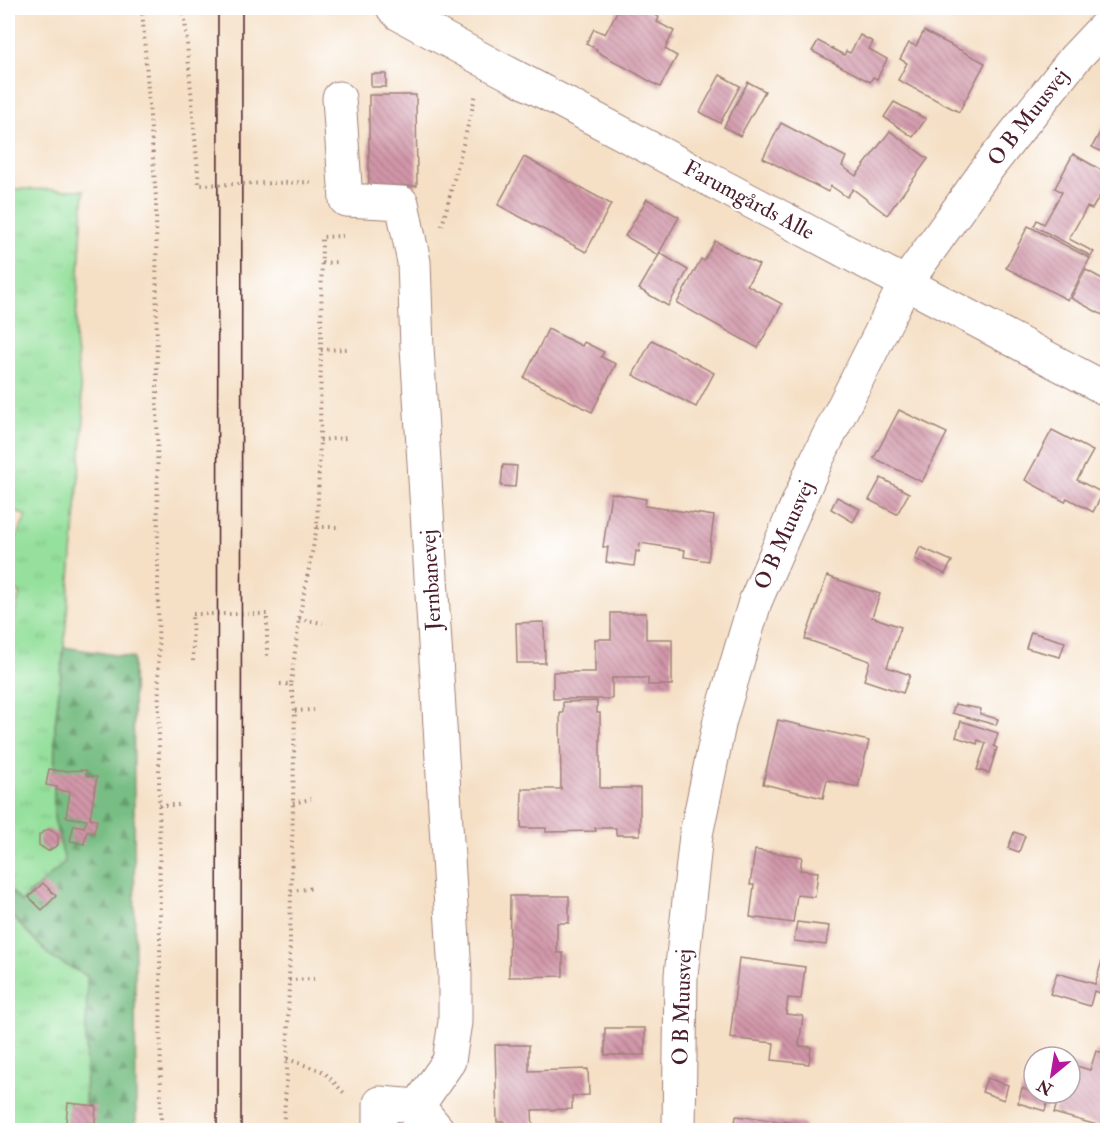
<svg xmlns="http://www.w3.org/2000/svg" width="1115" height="1138" viewBox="0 0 1115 1138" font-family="'IM FELL Double Pica',serif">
<defs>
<pattern id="grass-tufts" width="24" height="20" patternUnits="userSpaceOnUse" patternTransform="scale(1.5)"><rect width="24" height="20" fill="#95e09c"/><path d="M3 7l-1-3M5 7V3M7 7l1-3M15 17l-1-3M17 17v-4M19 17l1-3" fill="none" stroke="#82c087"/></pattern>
<pattern id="forest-firs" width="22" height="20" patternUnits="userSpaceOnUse" patternTransform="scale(1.5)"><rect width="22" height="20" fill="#78be84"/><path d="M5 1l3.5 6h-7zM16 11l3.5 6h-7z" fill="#649a6c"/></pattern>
<pattern id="building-back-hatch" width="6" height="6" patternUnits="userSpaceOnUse" patternTransform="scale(1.5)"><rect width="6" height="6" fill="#d196a9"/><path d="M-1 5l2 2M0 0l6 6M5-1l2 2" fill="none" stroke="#ac7a8a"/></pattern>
</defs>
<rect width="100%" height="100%" fill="#fff"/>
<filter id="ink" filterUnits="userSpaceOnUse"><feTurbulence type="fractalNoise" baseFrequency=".0167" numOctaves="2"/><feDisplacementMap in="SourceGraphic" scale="12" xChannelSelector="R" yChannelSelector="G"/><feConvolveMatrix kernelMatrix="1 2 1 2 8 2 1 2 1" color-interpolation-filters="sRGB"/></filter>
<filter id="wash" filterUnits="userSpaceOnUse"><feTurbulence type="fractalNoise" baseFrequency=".008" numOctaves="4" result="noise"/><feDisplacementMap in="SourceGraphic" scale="24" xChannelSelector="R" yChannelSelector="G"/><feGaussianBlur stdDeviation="1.35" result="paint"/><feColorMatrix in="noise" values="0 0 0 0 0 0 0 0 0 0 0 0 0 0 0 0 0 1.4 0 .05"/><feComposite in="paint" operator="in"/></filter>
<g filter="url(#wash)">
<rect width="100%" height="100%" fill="#f5e0c6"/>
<g fill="url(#grass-tufts)" stroke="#708064" stroke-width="1.5">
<path d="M8 189 84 190 75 339 84 418 64 647 55 726 54 818 66 862 21 902 8 888V638L20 593 8 585V555L26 516 8 507Z"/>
<path d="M8 912 52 958 87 975 85 1130H8Z"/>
</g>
<path fill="url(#forest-firs)" stroke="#616e58" stroke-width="1.5" d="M64 647 133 658 136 1130H85L87 976 52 958 8 912V888L21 902 65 862 54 818 55 726Z"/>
<g id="blocks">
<g fill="url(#building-back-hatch)">
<path d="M619 8H641L659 17 657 22 674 31 665 49 677 56 660 87 596 51 597 49 586 44 594 29 605 34Z"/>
<path d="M924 31 985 63 959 112 898 80 907 63 900 59 909 43 916 46Z"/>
<path d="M860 35 873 42 869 49 887 59 877 79 873 77 870 82 812 51 818 41 844 55 846 51 850 53Z"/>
<rect x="371" y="74" width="15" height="13"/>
<path d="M720 75 740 86 720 123 700 112Z"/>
<path d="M748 82 765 91 740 136 724 127Z"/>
<path d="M369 95H416L417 186H369Z"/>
<path d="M894 102 926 119 913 137 884 117Z"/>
<path d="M1108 118V155L1092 147Z"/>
<path d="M781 123 846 157 842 166 856 176 890 131 928 159 887 215 853 189 847 197 831 186 828 192 763 158Z"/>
<path d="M1073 154 1108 174V191L1104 189 1092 209 1087 207 1069 239 1094 252 1091 256 1034 226 1037 220 1044 224 1062 192 1055 188Z"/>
<path d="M524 157 611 204 586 252 498 205Z"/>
<path d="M647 199 679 217 658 255 625 236Z"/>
<path d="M1028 226 1090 258 1068 300 1006 268Z"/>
<path d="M715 241 759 265 747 285 782 304 758 348 677 303 701 259 704 261Z"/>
<path d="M660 253 688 270 668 306 639 289Z"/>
<path d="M1086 270 1108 282V318L1071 298Z"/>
<path d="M548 329 582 346 584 342 604 352 601 357 616 364 592 412 524 378Z"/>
<path d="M652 340 714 373 696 407 633 375Z"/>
<path d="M899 410 947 433 922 482 874 458Z"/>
<path d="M1052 430 1093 451 1077 480 1103 493 1093 512 1067 498 1065 502 1025 480Z"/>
<path d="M503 465 517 466 515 487 501 486Z"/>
<path d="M881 478 909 493 897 514 869 500Z"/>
<path d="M611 493 646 499 645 506 714 516 708 561 684 557 685 550 640 543 639 552 636 551 634 566 606 562 608 547H603Z"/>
<path d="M837 497 860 509 853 522 831 509Z"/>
<path d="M920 547 952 561 945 574 915 559Z"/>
<path d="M827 576 880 594 872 617 901 627 887 667 910 675 903 693 864 680 870 661 805 639Z"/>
<path d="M611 613H646V639H672V685H648V678H612V699H553V672H595V639H611Z"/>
<path d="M544 622 545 663H517L516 623Z"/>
<path d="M1031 632 1065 642 1060 657 1026 648Z"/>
<path d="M597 701V713H600V788H640V835H616V828H595L596 831 546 832V828H521L522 789H561L560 713H563V702Z"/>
<path d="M955 704 981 709 980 714 998 719 996 725 952 713Z"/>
<path d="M778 720 869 741 858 787 827 780 823 798 763 784Z"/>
<path d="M961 721 998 733 994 746 997 748 989 773 977 770 986 743 978 740 977 744 956 737Z"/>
<path d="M49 769 60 771 86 770V775L97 777 90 818 97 820 94 833 87 831 84 844 70 841 74 825 84 827 87 820 66 817 70 792 56 790 57 787 46 785Z"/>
<path d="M48 829 58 834V845L48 851 39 845V835Z"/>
<path d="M1014 832 1025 836 1019 852 1008 848Z"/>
<path d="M755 850 802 857 800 870 818 872 815 897 797 895 793 923 750 917 754 885H750Z"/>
<path d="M43 883 56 896 42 910 29 897Z"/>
<path d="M510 896H569V923H557V953H563V976L509 977Z"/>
<path d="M797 922 829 926 826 945 794 941Z"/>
<path d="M1107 944 1108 995 1094 991 1090 1006 1050 994 1057 973 1095 984Z"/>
<path d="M739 958 805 967 801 999 788 998 786 1014 803 1016 799 1046 811 1047 809 1064 772 1060 774 1043 730 1038Z"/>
<rect x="605" y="1028" width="40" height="27"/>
<path d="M495 1045H529V1071L588 1069 589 1095 572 1096V1109L532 1110 533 1130H505V1122H497Z"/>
<path d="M1096 1051 1108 1054V1128L1054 1113 1060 1093H1070V1064L1090 1070Z"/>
<path d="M987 1078 1008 1085 1004 1100 982 1092Z"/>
<path d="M1022 1088 1034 1093 1049 1096 1045 1111 1018 1103Z"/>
<path d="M68 1103 96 1106 95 1123H85L84 1130H65Z"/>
<path d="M736 1116 805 1124 804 1130H734Z"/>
</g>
</g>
</g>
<g filter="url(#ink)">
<use href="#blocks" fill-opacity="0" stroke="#a08078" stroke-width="1.5"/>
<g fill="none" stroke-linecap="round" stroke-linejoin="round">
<g stroke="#a08078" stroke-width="35">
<g id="minor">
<path d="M393 8 399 14 489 63 1108 390"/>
<path d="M339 98 346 200 402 203 414 262 417 347 455 973V1022L449 1061 418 1106 438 1130"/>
<path d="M380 1130V1103L418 1106V1129"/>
<path d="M679 1130 681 975 696 835 720 720 755 602 817 459 905 284 990 165 1075 58 1108 23"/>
</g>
</g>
<g stroke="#a08078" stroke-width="4" stroke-dasharray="1.5 4.5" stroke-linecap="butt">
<path d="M142 8 156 198 161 1130"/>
<path d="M184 8 199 185 311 182"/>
<path d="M442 226 476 94"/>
<path d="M322 263 339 262"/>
<path d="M321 350 347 349"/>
<path d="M320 440 346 438"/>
<path d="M317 527H339"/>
<path d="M299 619 323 623"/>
<path d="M193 661 192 614H267V659"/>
<path d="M280 684H291L299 619 317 527 320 440 322 237 343 236"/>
<path d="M295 711 314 710"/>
<path d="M293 803 311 799"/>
<path d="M159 805H180"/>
<path d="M291 891 314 888"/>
<path d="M289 980 314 979"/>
<path d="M287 1059 324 1072 346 1095"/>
<path d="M283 1130 287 1072 295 711 291 684"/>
</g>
<use href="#minor" stroke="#fff" stroke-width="33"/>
<g stroke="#4a1f2b" stroke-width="1.5">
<path d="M217 1130 218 8"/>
<path d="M241 1130 242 8"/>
</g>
</g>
</g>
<g text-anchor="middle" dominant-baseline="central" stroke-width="4.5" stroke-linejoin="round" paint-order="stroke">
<g font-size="22" fill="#4a1f2b" stroke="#fff">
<text transform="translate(1028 117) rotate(-52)">O B Muusvej</text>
<text transform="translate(749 200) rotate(28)">Farumgårds Alle</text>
<text transform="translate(784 535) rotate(-66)">O B Muusvej</text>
<text transform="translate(431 580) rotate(-93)">Jernbanevej</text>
<text transform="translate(682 1007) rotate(-88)">O B Muusvej</text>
</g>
</g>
<rect width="1115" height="1138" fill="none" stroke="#fff" stroke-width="30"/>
<g transform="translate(1052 1075) rotate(210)"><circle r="28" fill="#ffffff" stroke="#b7a5aa" stroke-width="1.5"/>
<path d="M0-4.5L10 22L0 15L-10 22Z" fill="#b5179e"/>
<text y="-9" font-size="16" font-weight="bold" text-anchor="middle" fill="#4a1f2b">N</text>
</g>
</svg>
